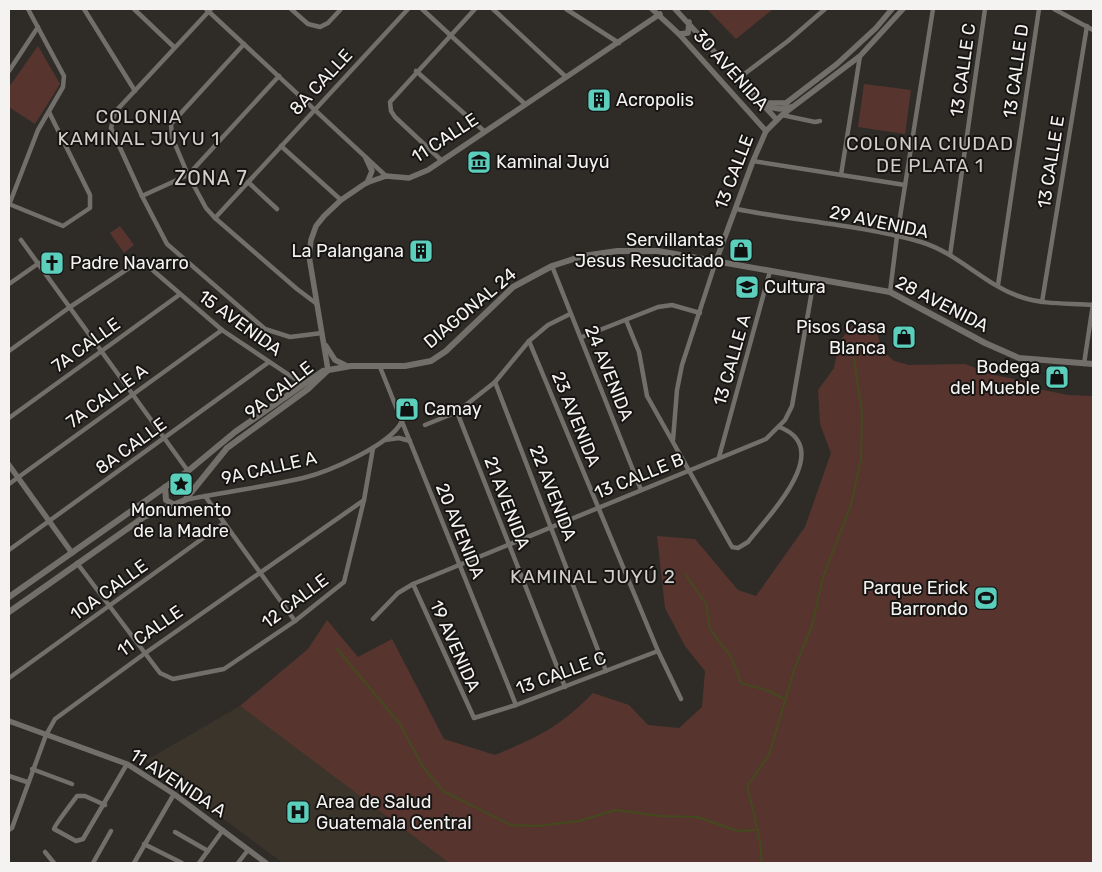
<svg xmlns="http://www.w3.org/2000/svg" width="1102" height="872" viewBox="0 0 1102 872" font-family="Rubik,sans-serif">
<rect width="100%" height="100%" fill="#2f2c28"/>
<path fill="#3b342b" d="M240 706 449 863H283L145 761Z"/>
<g fill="#57352e">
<path d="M707 9H773L736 39Z"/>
<path d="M38 46 60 84 35 124 9 107V87Z"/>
<path d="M864 84 911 90 905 134 858 127Z"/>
<path d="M120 226 134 245 124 253 110 233Z"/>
<path d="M869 321 877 333 882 350 894 361 909 365 965 364 994 375 1035 383 1038 389 1068 395 1093 396V863H449L240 706 308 649 327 620 358 657 392 639 444 739 495 755C538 737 560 727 593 693L629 705 648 725 679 728 702 707 705 671 685 646 665 608 657 536 695 539 738 590 756 596 805 527 831 453 820 424 818 390 834 368 839 342 855 322Z"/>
</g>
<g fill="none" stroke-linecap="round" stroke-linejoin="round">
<g stroke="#434a1e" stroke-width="2">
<path d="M685 574 706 604 710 629 731 657 741 683 769 691 784 699"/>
<path d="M337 649 400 724 423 767 443 791 511 825 537 826 579 821 616 810 660 816 697 817 738 831 755 830"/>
<path d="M761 863C763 843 752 808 747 786L769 755 795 667 812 626 823 577 851 505 861 458 862 414 854 358"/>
</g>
<g stroke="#726f6b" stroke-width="4.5">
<path d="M84 9 135 91"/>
<path d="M134 9 174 47"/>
<path d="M206 9 386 176"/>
<path d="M211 9 115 112 111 128 142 196 167 244 265 329 290 337 322 333"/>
<path d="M291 9 308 24 320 27 328 23 341 9"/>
<path d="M422 9 525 104"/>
<path d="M493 9 566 77"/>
<path d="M566 9 619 43"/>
<path d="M1054 9 1093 30"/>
<path d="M9 71 38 27"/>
<path d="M416 71 484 131"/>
<path d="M739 78 788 41 825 9"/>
<path d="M782 115 815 122 820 121"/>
<path d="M281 146 341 200"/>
<path d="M441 160 395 117 391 111 390 102 475 9"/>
<path d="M753 161 905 185"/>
<path d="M188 175 172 137 171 124 244 44"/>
<path d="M841 175 860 56"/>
<path d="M248 182 277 209"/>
<path d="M193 184 206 208 215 218 297 289 317 304"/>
<path d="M142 196 188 175 279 76"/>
<path d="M9 204 63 226 90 208V195L49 112"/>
<path d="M9 205 38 130 63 87 64 76 28 9"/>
<path d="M736 209C797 221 861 225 921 242 958 253 986 286 1021 297 1044 305 1070 303 1093 305"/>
<path d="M215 218 408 9"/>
<path d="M21 240 188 471"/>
<path d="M950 255 985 9"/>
<path d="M552 266 641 490"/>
<path d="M9 284 39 263"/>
<path d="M998 285 1039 9"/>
<path d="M890 292 897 236 933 9"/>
<path d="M1042 302 1087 26"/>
<path d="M626 320 639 352 647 396 732 547 738 548 748 542C769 515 836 448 779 427"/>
<path d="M582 337 658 307 672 305 700 313"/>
<path d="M529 341 658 651 681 699"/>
<path d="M9 351 70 307 141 260 222 330 304 385"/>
<path d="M1084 364 1093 304"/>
<path d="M380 367 516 705"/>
<path d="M495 382 606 671"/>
<path d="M457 412 565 687"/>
<path d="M9 418 179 295"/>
<path d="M425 425 457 412 495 382 529 341 548 325 570 314"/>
<path d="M385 440 399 438 410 441"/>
<path d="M673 440 677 390 682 365 716 261"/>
<path d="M719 457 770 271"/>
<path d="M9 484 222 330"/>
<path d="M205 496 295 621"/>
<path d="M185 500C224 492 264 487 303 478 328 472 391 445 402 421"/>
<path d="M9 550 269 362"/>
<path d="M77 563 160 673 173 679 224 669 295 621 344 582 364 500 373 448"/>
<path d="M413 584 474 718 516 705 658 651"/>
<path d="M373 619 398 593 413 584 766 439 785 420 792 406 814 279"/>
<path d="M9 678 224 523"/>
<path d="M32 769 72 784"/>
<path d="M9 776 27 782"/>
<path d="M105 805 85 796H77C74 800 54 826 54 829L76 841 83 839 127 764"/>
<path d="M9 830 12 828 46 735 55 719 144 654 364 500"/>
<path d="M175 832 208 851"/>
<path d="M144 844 182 863"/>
<path d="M45 852 54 863"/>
<path d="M93 863 111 831"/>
<path d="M134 863 174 794"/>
<path d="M199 863 223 830"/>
<path d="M238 863 248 850"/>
</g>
<g stroke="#726f6b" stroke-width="5.5">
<path d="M652 9 679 34 766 131"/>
<path d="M675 9 777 120"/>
<path d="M679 34 688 33 689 22"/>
<path d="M763 103H786L837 64 876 28 892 9"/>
<path d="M768 107 780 109 791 107"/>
<path d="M366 158 372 171 367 183"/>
<path d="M716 261 753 161 766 131 782 115 860 56 903 9"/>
<path d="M326 346 335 360 347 366"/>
<path d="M328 370 309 256 311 240 316 226 324 216 341 200 366 183 386 176 409 178 428 170 660 14"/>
<path d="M9 465 72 553"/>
<path d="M9 721 127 764 174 794 266 863"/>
</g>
<g stroke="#726f6b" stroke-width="6">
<path d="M165 487 166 500 173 504"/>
<path d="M9 597 188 471 235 432 323 371 351 366H405L431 361 446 351 513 287 552 266 583 256 617 251H658L890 292 985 343 1019 358 1093 364"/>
<path d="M9 612 144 517 185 500 227 448 308 389 328 370"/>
</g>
</g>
<defs>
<g id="building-square" transform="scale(1.25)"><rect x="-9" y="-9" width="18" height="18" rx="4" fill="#5bcebc" stroke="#161513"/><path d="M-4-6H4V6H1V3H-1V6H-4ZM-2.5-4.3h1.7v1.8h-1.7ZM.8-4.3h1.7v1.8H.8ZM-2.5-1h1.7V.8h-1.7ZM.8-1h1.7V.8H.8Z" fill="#111"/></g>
<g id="museum-square" transform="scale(1.25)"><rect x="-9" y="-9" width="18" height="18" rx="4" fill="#5bcebc" stroke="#161513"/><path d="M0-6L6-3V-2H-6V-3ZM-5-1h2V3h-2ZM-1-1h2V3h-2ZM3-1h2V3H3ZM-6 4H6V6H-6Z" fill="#111"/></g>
<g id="shop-square" transform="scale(1.25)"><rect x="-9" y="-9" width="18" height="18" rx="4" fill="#5bcebc" stroke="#161513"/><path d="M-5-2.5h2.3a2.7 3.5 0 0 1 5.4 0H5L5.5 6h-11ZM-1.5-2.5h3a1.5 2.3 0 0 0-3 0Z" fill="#111"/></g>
<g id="church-square" transform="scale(1.25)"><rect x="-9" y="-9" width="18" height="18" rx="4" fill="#5bcebc" stroke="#161513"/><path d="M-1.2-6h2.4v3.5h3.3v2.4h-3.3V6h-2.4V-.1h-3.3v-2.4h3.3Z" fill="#111"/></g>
<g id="school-square" transform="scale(1.25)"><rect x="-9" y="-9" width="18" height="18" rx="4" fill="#5bcebc" stroke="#161513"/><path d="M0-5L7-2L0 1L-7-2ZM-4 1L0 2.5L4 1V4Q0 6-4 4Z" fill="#111"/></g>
<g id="sight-square" transform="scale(1.25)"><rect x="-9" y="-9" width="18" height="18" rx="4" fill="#5bcebc" stroke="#161513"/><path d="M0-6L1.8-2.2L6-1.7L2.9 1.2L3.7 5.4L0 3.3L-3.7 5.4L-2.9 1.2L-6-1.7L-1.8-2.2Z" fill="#111"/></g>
<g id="stadium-square" transform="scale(1.25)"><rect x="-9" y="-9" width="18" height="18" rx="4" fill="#5bcebc" stroke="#161513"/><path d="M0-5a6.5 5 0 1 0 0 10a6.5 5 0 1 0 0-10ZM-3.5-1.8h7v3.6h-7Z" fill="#111"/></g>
<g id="hospital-square" transform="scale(1.25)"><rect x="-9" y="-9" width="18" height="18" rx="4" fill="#5bcebc" stroke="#161513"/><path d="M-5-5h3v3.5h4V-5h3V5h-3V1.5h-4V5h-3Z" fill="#111"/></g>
</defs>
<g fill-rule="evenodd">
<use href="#building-square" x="599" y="100"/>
<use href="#museum-square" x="479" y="162"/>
<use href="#shop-square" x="741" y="250"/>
<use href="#building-square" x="421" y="251"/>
<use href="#church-square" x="52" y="263"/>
<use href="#school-square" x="747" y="287"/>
<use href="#shop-square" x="904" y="337"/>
<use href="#shop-square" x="1057" y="377"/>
<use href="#shop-square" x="407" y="409"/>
<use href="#sight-square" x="181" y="484"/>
<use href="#stadium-square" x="986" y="598"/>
<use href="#hospital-square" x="298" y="812"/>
</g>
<g text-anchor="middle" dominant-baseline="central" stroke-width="4" stroke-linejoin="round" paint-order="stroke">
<g font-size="18" fill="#f5f3f1" stroke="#161513">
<text transform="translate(731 70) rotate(48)">30 AVENIDA</text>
<text transform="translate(963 70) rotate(-82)">13 CALLE C</text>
<text transform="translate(1016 71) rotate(-82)">13 CALLE D</text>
<text transform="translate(321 82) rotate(-47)">8A CALLE</text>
<text transform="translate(445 138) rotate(-33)">11 CALLE</text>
<text transform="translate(1051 162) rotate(-81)">13 CALLE E</text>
<text transform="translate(734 172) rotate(-69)">13 CALLE</text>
<text transform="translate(879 222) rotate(12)">29 AVENIDA</text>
<text transform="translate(942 304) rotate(27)">28 AVENIDA</text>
<text transform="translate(470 308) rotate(-40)">DIAGONAL 24</text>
<text transform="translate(240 323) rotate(36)">15 AVENIDA</text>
<text transform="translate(86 345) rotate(-36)">7A CALLE</text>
<text transform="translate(732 360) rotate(-74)">13 CALLE A</text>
<text transform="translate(609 373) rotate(68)">24 AVENIDA</text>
<text transform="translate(279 390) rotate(-38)">9A CALLE</text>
<text transform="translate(107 396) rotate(-36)">7A CALLE A</text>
<text transform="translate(576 419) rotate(68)">23 AVENIDA</text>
<text transform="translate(131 446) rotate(-36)">8A CALLE</text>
<text transform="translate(269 468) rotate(-13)">9A CALLE A</text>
<text transform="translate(639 476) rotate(-22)">13 CALLE B</text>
<text transform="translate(553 493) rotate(69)">22 AVENIDA</text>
<text transform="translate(507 503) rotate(69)">21 AVENIDA</text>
<text transform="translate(460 531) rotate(68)">20 AVENIDA</text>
<text transform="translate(109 590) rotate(-36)">10A CALLE</text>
<text transform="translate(295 601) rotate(-37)">12 CALLE</text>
<text transform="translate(150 631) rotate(-35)">11 CALLE</text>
<text transform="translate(455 646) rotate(66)">19 AVENIDA</text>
<text transform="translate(561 673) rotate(-20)">13 CALLE C</text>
<text transform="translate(178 783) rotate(33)">11 AVENIDA A</text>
</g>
<g font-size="18" fill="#f5f3f1" stroke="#161513" text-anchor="start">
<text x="616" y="100">Acropolis</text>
<text x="496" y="162">Kaminal Juyú</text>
<text x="724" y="240" text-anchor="end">Servillantas<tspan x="724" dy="21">Jesus Resucitado</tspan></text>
<text x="404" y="251" text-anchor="end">La Palangana</text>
<text x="70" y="263">Padre Navarro</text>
<text x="764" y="287">Cultura</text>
<text x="886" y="327" text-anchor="end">Pisos Casa<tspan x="886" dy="21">Blanca</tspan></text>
<text x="1040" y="367" text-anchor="end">Bodega<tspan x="1040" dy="21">del Mueble</tspan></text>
<text x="424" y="409">Camay</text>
<text x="181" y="510" text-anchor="middle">Monumento<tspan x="181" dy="21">de la Madre</tspan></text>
<text x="968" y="588" text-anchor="end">Parque Erick<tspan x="968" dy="21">Barrondo</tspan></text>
<text x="316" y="802">Area de Salud<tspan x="316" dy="21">Guatemala Central</tspan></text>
</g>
<g font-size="19" letter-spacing="1" fill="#d2ceca" stroke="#161513">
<text x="139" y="116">COLONIA<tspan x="139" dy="22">KAMINAL JUYU 1</tspan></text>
<text x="930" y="143">COLONIA CIUDAD<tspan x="930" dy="22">DE PLATA 1</tspan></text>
<text x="593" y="576">KAMINAL JUYÚ 2</text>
</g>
<g font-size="20" letter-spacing="1" fill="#d2ceca" stroke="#161513">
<text x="211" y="178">ZONA 7</text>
</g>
</g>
<rect width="1102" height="872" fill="none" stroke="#f5f3f1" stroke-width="20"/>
</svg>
